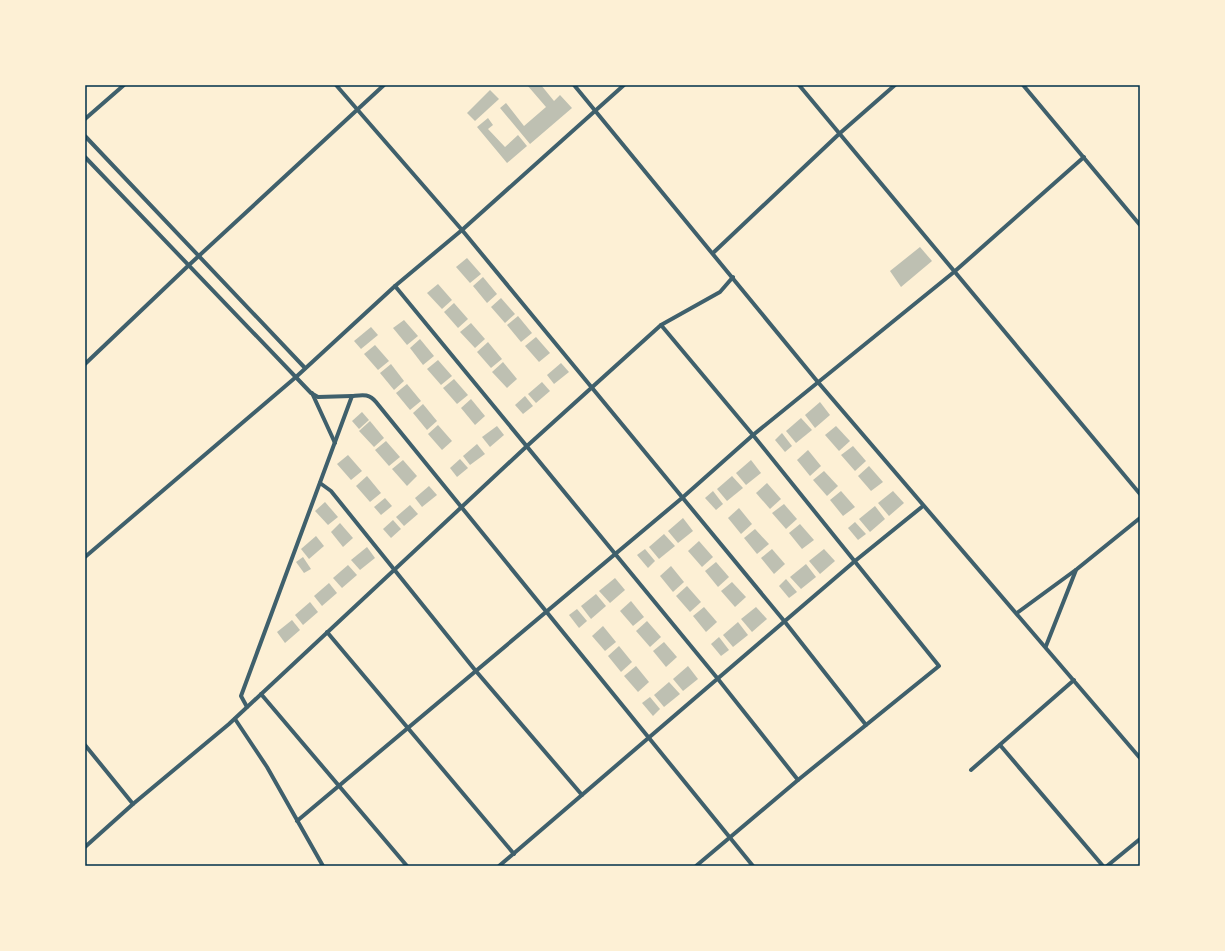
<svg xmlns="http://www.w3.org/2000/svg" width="1225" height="951" viewBox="0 0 1225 951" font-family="'Roboto Condensed',sans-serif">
<rect width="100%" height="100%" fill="#fdf0d5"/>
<g fill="#bec0b2">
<path d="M527 85H541L554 101 560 95 572 108 530 144 500 108 506 103 524 126 546 107Z"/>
<path d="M490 90 499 99 475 121 467 113Z"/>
<path d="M488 118 493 125 488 129 505 147 518 135 527 146 507 163 477 127Z"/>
<path d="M920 247 932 261 901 287 890 271Z"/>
<path d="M467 258 481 274 470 283 456 267Z"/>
<path d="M483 277 497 294 487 303 473 286Z"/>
<path d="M438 284 452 300 442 309 427 293Z"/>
<path d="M501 298 515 314 505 323 491 307Z"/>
<path d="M454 303 468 319 458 328 444 312Z"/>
<path d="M518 316 532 333 521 342 507 325Z"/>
<path d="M404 320 418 336 407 345 393 328Z"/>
<path d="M471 323 485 339 475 348 460 332Z"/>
<path d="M371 327 378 335 361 349 354 341Z"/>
<path d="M536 337 550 353 539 362 525 346Z"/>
<path d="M420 339 434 356 423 365 410 348Z"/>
<path d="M488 342 502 359 491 368 477 352Z"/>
<path d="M375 345 389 361 378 370 364 354Z"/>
<path d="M438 360 452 376 441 385 427 369Z"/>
<path d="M503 362 517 379 507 388 492 372Z"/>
<path d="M561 363 569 372 554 384 547 375Z"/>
<path d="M391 364 404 381 394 390 380 373Z"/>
<path d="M454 379 468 395 457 404 443 388Z"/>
<path d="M542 382 550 391 536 403 528 394Z"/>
<path d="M407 384 421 401 410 410 396 393Z"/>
<path d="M525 396 533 406 523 414 515 405Z"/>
<path d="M471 399 485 416 475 425 461 408Z"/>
<path d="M820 402 830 415 815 428 805 415Z"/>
<path d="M423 404 437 421 427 430 413 413Z"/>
<path d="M362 412 369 420 359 429 352 421Z"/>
<path d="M801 418 812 430 796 443 786 431Z"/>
<path d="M370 421 384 438 374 447 359 431Z"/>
<path d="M438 425 452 441 442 450 428 434Z"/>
<path d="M497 426 504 435 490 447 482 437Z"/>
<path d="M836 426 850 441 839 451 825 435Z"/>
<path d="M782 433 792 446 785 452 775 440Z"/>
<path d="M386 441 400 457 389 466 375 450Z"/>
<path d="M477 444 485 454 470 465 463 456Z"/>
<path d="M853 446 866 461 855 471 841 455Z"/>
<path d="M808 450 821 466 810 476 797 460Z"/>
<path d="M348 455 362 471 351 480 337 464Z"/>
<path d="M460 459 468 468 457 477 450 468Z"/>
<path d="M403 460 417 476 407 486 392 469Z"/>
<path d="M751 460 761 473 746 485 736 473Z"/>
<path d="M869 466 883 482 871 491 858 476Z"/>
<path d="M824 471 838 486 827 496 813 480Z"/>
<path d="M367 476 381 493 370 502 356 486Z"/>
<path d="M732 476 743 488 727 501 717 489Z"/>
<path d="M767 483 781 499 770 509 756 493Z"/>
<path d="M429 486 437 495 422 507 415 498Z"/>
<path d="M713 491 723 504 716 510 705 498Z"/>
<path d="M841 491 855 507 843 516 830 500Z"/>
<path d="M893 491 904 503 889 516 878 503Z"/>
<path d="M385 498 392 506 381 515 374 507Z"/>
<path d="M325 502 338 517 328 525 315 511Z"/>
<path d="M784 504 797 519 786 529 772 513Z"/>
<path d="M410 505 418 514 404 526 396 517Z"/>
<path d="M875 506 885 519 870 532 859 519Z"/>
<path d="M739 508 752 524 741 534 728 518Z"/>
<path d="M683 518 693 531 678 543 668 531Z"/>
<path d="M393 520 401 529 391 538 383 529Z"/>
<path d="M855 522 866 534 858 540 848 528Z"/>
<path d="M340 523 353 538 343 547 331 532Z"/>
<path d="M800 524 814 540 802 549 789 533Z"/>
<path d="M755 529 769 544 757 554 744 538Z"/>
<path d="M664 534 675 546 659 559 649 547Z"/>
<path d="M316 536 324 546 309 559 301 549Z"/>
<path d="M699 541 713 557 702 567 688 551Z"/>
<path d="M367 547 375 558 360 570 351 560Z"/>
<path d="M645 549 655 561 648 568 637 555Z"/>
<path d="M772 549 785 564 774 574 761 558Z"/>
<path d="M824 549 835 561 820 574 809 561Z"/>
<path d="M303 557 311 569 304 573 296 562Z"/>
<path d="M716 562 729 577 718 587 705 571Z"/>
<path d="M806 564 816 577 801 589 790 577Z"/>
<path d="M348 565 357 575 342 588 333 578Z"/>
<path d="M671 566 684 582 673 592 660 576Z"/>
<path d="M615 578 625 590 610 603 599 591Z"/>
<path d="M786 579 797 592 789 598 779 586Z"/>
<path d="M732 582 746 597 735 607 721 591Z"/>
<path d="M329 583 337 593 322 606 314 596Z"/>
<path d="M687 586 701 602 690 612 676 596Z"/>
<path d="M596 594 606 606 591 619 581 606Z"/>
<path d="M631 601 644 617 633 626 620 611Z"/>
<path d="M310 602 318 612 303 625 295 615Z"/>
<path d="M704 607 717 622 706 632 693 616Z"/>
<path d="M756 607 767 619 752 632 741 619Z"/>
<path d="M577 609 587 621 579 628 569 615Z"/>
<path d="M292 620 300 630 285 643 277 632Z"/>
<path d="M647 621 661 637 650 647 636 631Z"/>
<path d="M738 622 748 635 733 647 723 635Z"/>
<path d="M603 626 616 642 605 651 592 636Z"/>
<path d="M719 637 729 650 721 656 711 644Z"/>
<path d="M664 642 677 657 666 667 653 651Z"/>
<path d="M619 646 632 662 621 672 608 656Z"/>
<path d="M636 666 649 682 638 692 624 676Z"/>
<path d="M688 666 698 679 683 691 673 679Z"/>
<path d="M669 682 680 694 664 707 654 695Z"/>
<path d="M650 697 660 709 653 716 642 703Z"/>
</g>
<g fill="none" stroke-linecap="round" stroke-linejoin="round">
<g stroke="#3f606c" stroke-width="4">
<path d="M336 85 462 230 785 622 866 725"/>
<path d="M574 85 817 381 1140 758"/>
<path d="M799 85 1140 494"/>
<path d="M1023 85 1140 225"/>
<path d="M85 119 124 85"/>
<path d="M85 136 305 368"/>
<path d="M85 157 311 393 318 397 352 396"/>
<path d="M713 253 839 134 895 85"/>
<path d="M395 286 718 679 798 780"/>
<path d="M661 325 753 435 939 666 798 780 696 866"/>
<path d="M85 364 189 265 384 85"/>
<path d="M312 393 335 443"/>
<path d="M320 483 331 491 475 670 582 795"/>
<path d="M85 557 296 377 395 286 462 230 624 85"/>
<path d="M1017 613 1077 569 1140 518"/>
<path d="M327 632 514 854"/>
<path d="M1046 646 1076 570"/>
<path d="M261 694 407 866"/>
<path d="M247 707 241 696 352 396C362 395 369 393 376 402L753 866"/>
<path d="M235 719 267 767 323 866"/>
<path d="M85 745 133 804"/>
<path d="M1000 745 1103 866"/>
<path d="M971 770 1074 680"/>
<path d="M297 821 682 498 753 435 954 272 1084 157"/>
<path d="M85 847 133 804 229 724 527 446 661 325 720 292 733 277"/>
<path d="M499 866 855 561 923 506"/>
<path d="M1107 866 1140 839"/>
</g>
</g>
<rect width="1225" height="951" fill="none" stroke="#fdf0d5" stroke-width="172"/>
<rect x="86" y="86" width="1053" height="779" fill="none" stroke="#003049" stroke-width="1.5"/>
</svg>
